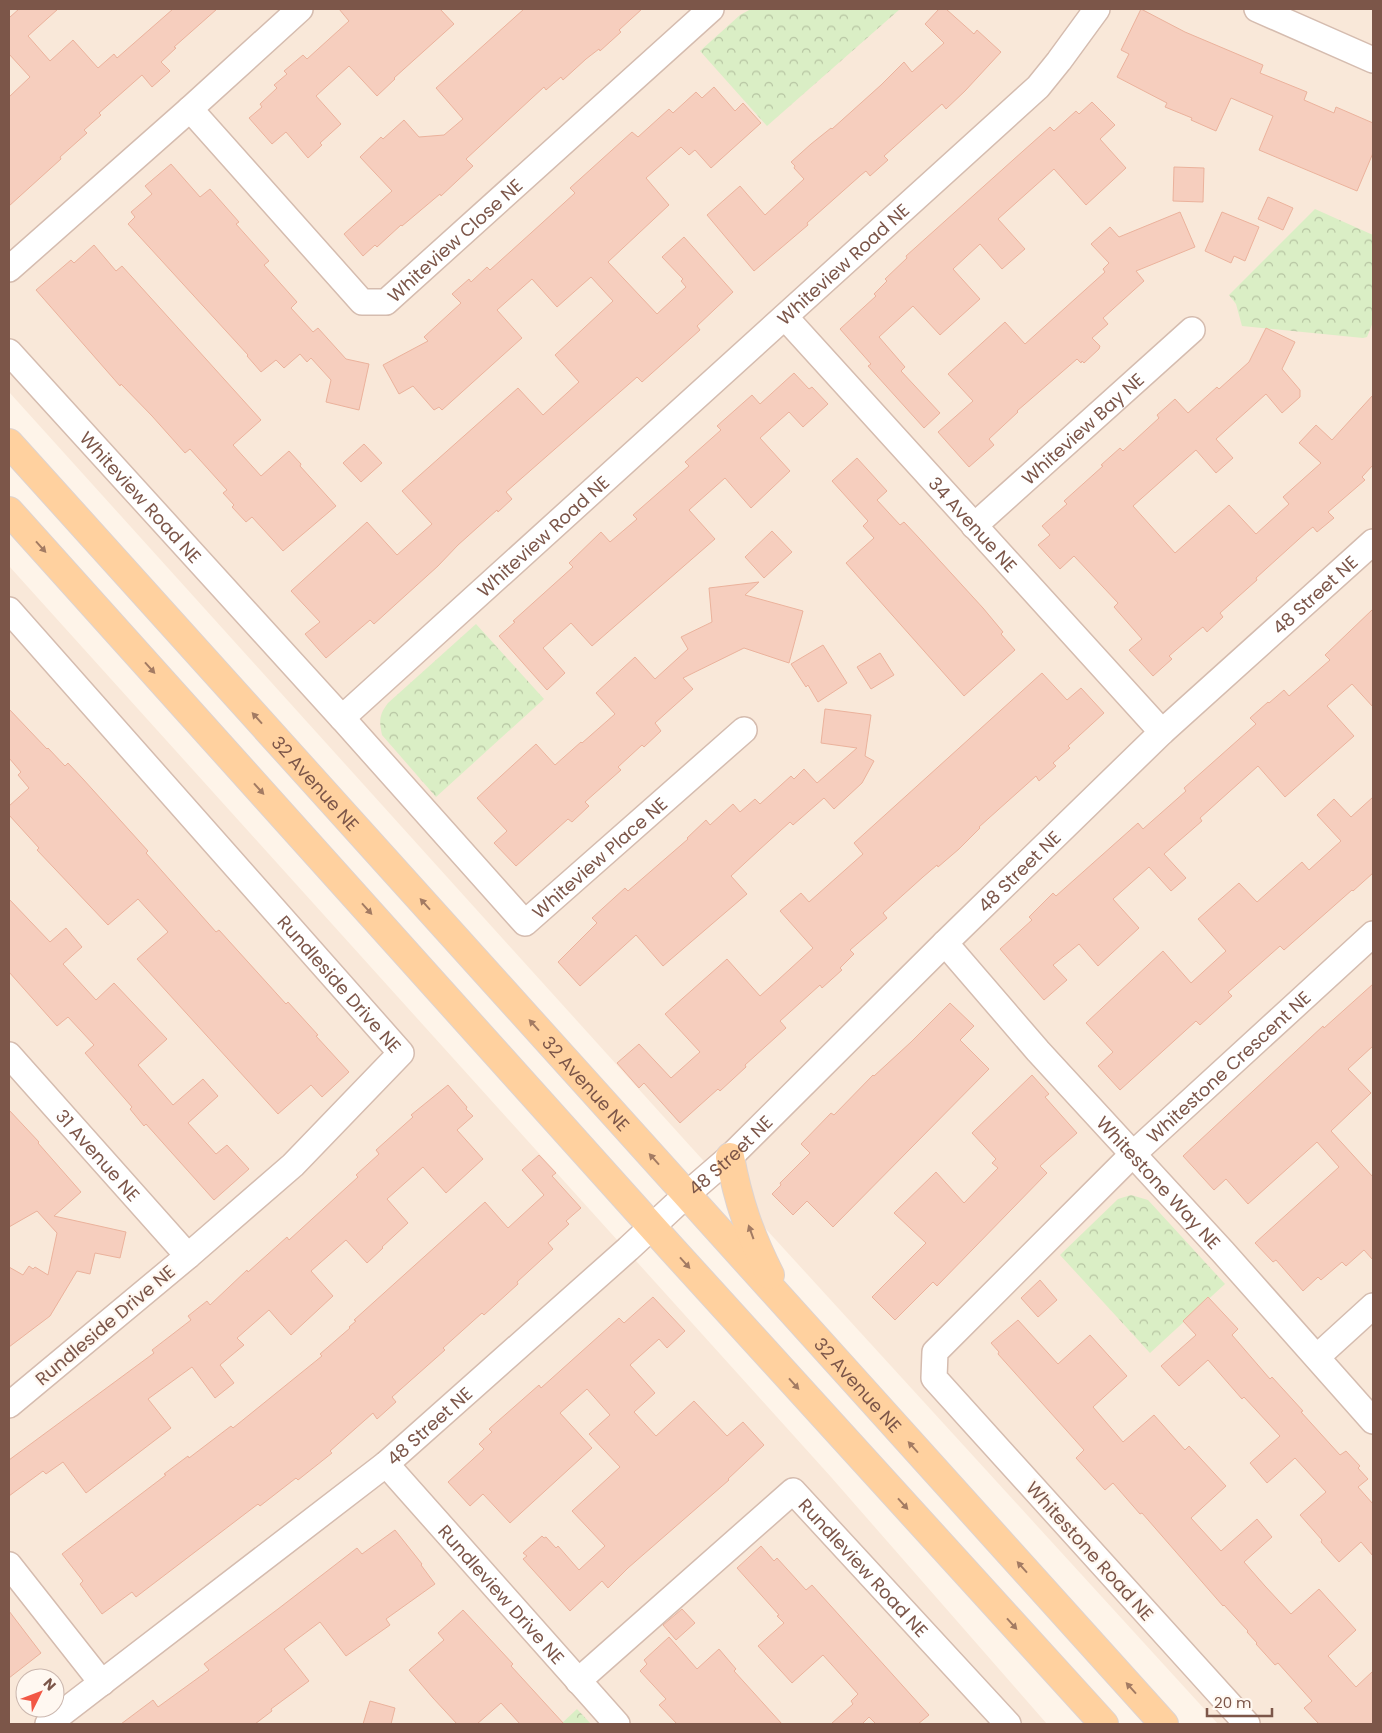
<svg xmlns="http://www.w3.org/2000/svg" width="1382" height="1733" viewBox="0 0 1382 1733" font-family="Poppins,sans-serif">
<defs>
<pattern id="park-crowns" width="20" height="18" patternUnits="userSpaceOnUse" patternTransform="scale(1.25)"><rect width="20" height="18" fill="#daeec5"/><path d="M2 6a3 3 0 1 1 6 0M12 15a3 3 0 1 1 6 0" fill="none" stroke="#b6c4a2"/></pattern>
</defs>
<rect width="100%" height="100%" fill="#fef4e9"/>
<g fill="#f9e8d9" fill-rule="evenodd">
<path d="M9 9H1373V1724H1218L691 1147 9 392Z"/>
<path d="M9 566 831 1477 1047 1724H9ZM25 1678H55V1708H25Z"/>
</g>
<g fill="url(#park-crowns)">
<path d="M751 9H900L767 126 700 51 740 15Z"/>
<path d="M1315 209 1373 235V322L1367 337 1363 338 1242 326 1236 304 1229 295Z"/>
<path d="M476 624 544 699 436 797 382 735C379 720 379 715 388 703Z"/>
<path d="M1131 1195 1148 1200 1225 1284 1150 1353 1060 1255 1118 1199Z"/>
<path d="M577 1709 591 1724H561Z"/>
</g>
<g fill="#f6cebe" stroke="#ebb29c">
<path d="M19 9H58L28 36 50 61 73 40 98 68 114 54 117 58 173 9H217L174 47 176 48 161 62 170 71 152 87 142 75 99 113 101 115 84 130 87 133 60 157 61 159 9 206V97L30 77 9 54V15L10 17Z"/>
<path d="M339 9H440L454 24 394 78 395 79 377 96 349 66 316 96 341 124 320 143 322 145 308 158 286 132 272 144 249 118 262 107 260 104 277 88 274 85 287 74 284 71 303 55 307 59 349 21Z"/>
<path d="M524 9H642L619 30 621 32 600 51 599 49 586 59 563 80 561 77 546 90 544 87 466 159 473 166 441 196 440 194 402 226 401 225 377 247 375 245 363 256 344 234 392 191 360 157 381 137 383 139 404 120 419 137 444 135 463 119 436 88Z"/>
<path d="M939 9H946L974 34 977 30 1001 52 965 91 946 109 942 104 884 156 888 160 870 176 866 171 861 175 807 223 808 225 754 271 707 215 740 186 765 215 804 179 794 168 795 166 791 162 811 144 831 128 832 129 881 85 904 62 912 72 944 43 925 24Z"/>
<path d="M1141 9 1185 32 1263 65 1260 73 1307 92 1304 100 1334 113 1336 107 1373 123V153L1357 191 1259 150 1273 116 1231 98 1216 131 1191 120 1192 118 1165 107 1167 103 1117 77 1129 54 1121 50Z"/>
<path d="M714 87 735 111 743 103 761 123 711 168 695 150 689 155 681 147 646 178 669 205 608 262 657 314 686 287 681 281 683 279 662 257 684 237 733 292 697 326 700 330 642 382 637 377 506 492 512 499 498 512 497 510 458 545 438 566 374 624 370 620 326 658 305 634 320 622 291 591 367 522 397 555 432 524 402 491 518 388 543 415 579 382 555 355 613 301 591 277 557 307 532 279 497 310 522 338 442 410 439 407 434 410 413 386 399 394 383 365 428 341 424 337 461 303 452 294 469 279 471 282 487 267 490 270 531 233 575 193 570 188 632 132 638 137 669 109 673 113 696 92 702 98Z"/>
<path d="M1092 102 1115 125 1100 139 1126 168 1086 205 1054 169 998 219 1025 249 1002 269 980 244 953 269 980 299 940 335 913 306 879 337 905 367 901 371 940 413 924 428 868 366 871 364 840 329 876 296 874 294 887 281 885 279 907 258 906 256 1013 160 1050 127 1054 131 1076 111 1079 114Z"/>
<path d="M171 164 200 197 210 189 239 222 236 224 269 261 264 265 297 302 291 308 313 332 318 328 346 359 369 364 359 410 326 402 331 380 311 358 307 362 300 354 284 368 276 360 261 372 247 356 248 355 128 224 135 217 131 212 152 194 145 186Z"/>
<path d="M1174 167 1204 168 1203 202 1173 201Z"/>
<path d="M1268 197 1293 208 1283 230 1258 219Z"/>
<path d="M1180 212 1195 247 1136 271 1144 281 1103 318 1108 324 1092 338 1100 346 1099 349 1084 363 1082 361 1081 363 1077 359 1017 411 1018 412 989 439 994 445 969 467 938 432 973 401 948 374 1005 322 1025 344 1105 272 1103 269 1109 263 1091 244 1110 227 1119 237Z"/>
<path d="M1222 212 1259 227 1245 261 1234 256 1231 263 1205 251Z"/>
<path d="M94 245 116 271 122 266 261 420 233 445 261 476 289 451 301 464 300 466 336 506 283 551 252 517 246 522 232 507 234 505 223 493 227 490 190 449 185 453 152 416 121 384 120 386 36 290 71 260 74 263Z"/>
<path d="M1266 328 1295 342 1282 369 1300 390V397L1282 413 1266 394 1216 439 1233 458 1216 473 1196 450 1133 506 1175 553 1229 505 1256 534 1289 504 1283 497 1321 463 1299 443 1316 425 1332 440 1373 395V465L1362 477 1365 480 1328 512 1334 518 1317 532 1313 527 1309 530 1256 578 1257 580 1220 613 1223 617 1207 632 1203 627 1199 630 1169 656 1172 659 1153 676 1129 650 1142 639 1114 607 1118 603 1074 556 1060 569 1038 545 1050 535 1042 526 1067 504 1064 501 1103 466 1101 465 1120 448 1123 451 1159 418 1157 415 1175 399 1188 413 1217 387 1219 389 1249 362Z"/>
<path d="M794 373 809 389 812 387 828 404 803 427 789 412 760 438 790 471 751 508 725 478 689 510 715 539 592 646 571 623 543 648 565 673 547 690 499 636 515 622 513 621 573 567 569 563 601 532 610 542 637 519 633 515 689 466 685 462 721 430 717 426 752 395 760 404Z"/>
<path d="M364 444 382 463 361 482 343 463Z"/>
<path d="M857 458 887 491 877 500 900 525 904 522 919 538 983 608 1003 632 1001 634 1015 650 964 696 846 563 874 538 863 526 868 521 832 481Z"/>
<path d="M772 531 792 552 764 578 745 557Z"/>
<path d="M759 582 745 595 803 611 789 663 744 648 683 678 693 689 655 723 661 731 644 747 642 745 618 767 621 770 585 802 589 806 572 822 568 819 516 866 494 843 507 831 477 798 536 744 555 765 581 742 582 743 615 714 596 693 635 657 655 679 688 649 681 637 712 622 709 588Z"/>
<path d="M1373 609V707L1352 684 1327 706 1354 736 1285 797 1258 766 1200 818 1202 821 1164 854 1186 878 1171 891 1149 867 1113 899 1139 928 1098 966 1079 944 1053 965 1067 980 1044 1000 1000 949 1032 920 1029 917 1053 893 1056 896 1138 823 1143 829 1186 791 1184 788 1256 724 1250 718 1268 702 1269 703 1284 690 1289 696 1330 660 1325 655Z"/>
<path d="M823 645 847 683 818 702 808 685 806 687 791 664Z"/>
<path d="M880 653 894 675 871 689 857 667Z"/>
<path d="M1042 673 1067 700 1081 688 1104 713 1068 746 1070 748 1053 763 1056 766 1039 781 1036 776 979 827 980 828 959 849 938 867 937 865 923 877 883 913 887 918 850 950 854 954 840 968 842 970 822 988 820 985 780 1021 786 1028 745 1065 746 1067 720 1091 718 1089 680 1123 644 1083 639 1088 617 1063 639 1044 671 1078 700 1052 665 1014 727 959 760 996 778 980 813 948 780 911 801 893 809 902 863 854 854 843Z"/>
<path d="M9 709 47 749 48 748 65 766 68 763 83 779 148 851 146 853 216 932 219 930 286 1004 288 1002 318 1035 316 1036 349 1072 322 1097 311 1085 278 1114 137 959 168 932 138 899 108 925 37 850 39 848 9 815V806L29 788 18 775 21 772 9 758Z"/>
<path d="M825 709 871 715 865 756 874 761 862 783 834 809 824 798 793 825 790 822 759 850 731 876 747 894 663 966 636 935 580 986 558 962 597 923 592 918 625 888 628 891 688 839 687 838 706 820 710 825 733 804 740 812 755 799 760 804 791 776 794 779 804 769 817 783 857 748 821 743Z"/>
<path d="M1373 797V873L1353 891 1352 890 1284 950 1280 946 1228 992 1232 996 1200 1025 1196 1021 1120 1090 1098 1066 1113 1052 1086 1023 1163 951 1191 983 1226 951 1198 919 1239 883 1257 902 1302 862 1309 870 1341 841 1317 815 1334 799 1351 817Z"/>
<path d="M9 899 50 942 66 928 82 947 63 964 96 1000 114 983 167 1039 138 1065 173 1105 203 1079 218 1096 188 1123 216 1154 227 1145 249 1169 214 1200 146 1124 144 1126 130 1109 132 1107 85 1053 94 1045 68 1017 57 1026 9 972Z"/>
<path d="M1373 984V1046L1348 1069 1371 1093 1331 1131 1373 1177V1260L1364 1250 1346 1266 1342 1262 1321 1280 1318 1277 1303 1291 1276 1260 1273 1262 1255 1243 1339 1167 1317 1142 1248 1204 1226 1179 1214 1190 1183 1156 1323 1026 1324 1028Z"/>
<path d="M950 1003 974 1026 960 1040 989 1069 833 1227 807 1201 793 1215 772 1194 781 1185 780 1183 810 1153 801 1144 831 1113 834 1115 873 1075 874 1076 911 1042Z"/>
<path d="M1032 1075 1049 1094 1045 1097 1077 1133 1040 1166 1047 1173 937 1286 933 1282 895 1320 872 1297 926 1243 894 1213 936 1172 964 1203 998 1168 992 1163 996 1159 972 1133Z"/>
<path d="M448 1085 467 1107 466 1109 473 1116 457 1130 483 1159 446 1193 423 1167 387 1199 408 1223 382 1247 383 1248 367 1263 346 1240 311 1271 333 1296 291 1335 269 1310 237 1338 244 1345 220 1365 234 1383 215 1398 192 1367 148 1399 171 1428 86 1493 63 1462 46 1474 43 1471 9 1496V1460L154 1353 152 1350 191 1320 188 1316 207 1301 210 1305 247 1270 248 1272 287 1237 289 1240 358 1177 356 1175 379 1154 376 1150 413 1117 411 1115Z"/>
<path d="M9 1110 39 1142 38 1143 81 1192 54 1216 126 1232 120 1258 95 1253 90 1274 77 1271 50 1316 9 1347V1267L23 1275 29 1266 33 1269 35 1267 48 1275 57 1233 37 1211 9 1227Z"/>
<path d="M539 1155 556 1173 552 1176 581 1208 566 1221 569 1224 548 1243 553 1249 517 1282 518 1284 484 1315 482 1313 443 1348 445 1350 392 1397 396 1402 377 1419 373 1413 330 1451 332 1453 298 1480 296 1478 260 1506 258 1504 136 1597 132 1592 102 1614 80 1584 83 1581 62 1554 166 1475 164 1474 188 1456 189 1458 231 1426 233 1428 322 1356 320 1354 350 1328 349 1327 356 1321 354 1320 485 1202 508 1228 544 1195 522 1170Z"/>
<path d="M1040 1280 1057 1300 1038 1317 1021 1298Z"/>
<path d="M653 1297 685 1331 667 1348 659 1339 630 1365 655 1393 634 1412 656 1436 694 1401 727 1436 743 1422 764 1445 728 1479 729 1480 628 1568 608 1588 602 1581 570 1611 523 1559 527 1556 523 1553 542 1536 544 1538 546 1537 556 1548 558 1546 579 1570 605 1546 572 1511 620 1467 589 1434 610 1415 587 1389 560 1413 592 1448 510 1523 483 1494 470 1506 448 1482 484 1449 479 1444 492 1432 489 1429 539 1385 541 1388 619 1318 624 1323Z"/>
<path d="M1208 1297 1238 1329 1232 1335 1270 1379 1272 1377 1303 1411 1301 1412 1340 1455 1346 1451 1360 1466 1358 1468 1368 1479 1358 1487 1373 1504V1556L1361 1542 1339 1562 1321 1542 1322 1540 1300 1515 1326 1492 1295 1458 1267 1483 1250 1463 1280 1436 1244 1397 1242 1399 1208 1360 1179 1386 1161 1366 1196 1335 1183 1321Z"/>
<path d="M1018 1320 1058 1364 1090 1335 1127 1376 1093 1407 1123 1442 1154 1415 1185 1450 1189 1446 1226 1486 1191 1518 1221 1551 1257 1519 1272 1537 1244 1562 1265 1586 1291 1614 1319 1589 1356 1630 1328 1656 1356 1687 1373 1671V1724H1319L1304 1708 1312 1701 1278 1663 1275 1665 1256 1644 1257 1643 1247 1632 1248 1631 1224 1605 1223 1606 1142 1513 1140 1514 1113 1483 1105 1490 1076 1458 1084 1450 998 1354 999 1352 991 1343Z"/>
<path d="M395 1530 422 1564 421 1565 435 1584 386 1619 390 1625 346 1656 320 1622 284 1649 309 1681 271 1709 272 1711 255 1724H121L153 1700 158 1707 209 1670 204 1664 278 1609 357 1548 362 1554Z"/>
<path d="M761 1546 774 1561 777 1558 806 1590 812 1585 929 1715 918 1724H876L869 1717 862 1724H831L853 1704 851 1701 858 1694 823 1655 792 1683 758 1646 784 1623 777 1616 779 1615 737 1568Z"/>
<path d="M682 1609 695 1623 676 1640 663 1625Z"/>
<path d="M463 1610 513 1664 511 1666 564 1724H520L501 1703 477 1724H457L433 1698 409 1670 444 1640 438 1633Z"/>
<path d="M9 1611 41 1653 9 1678Z"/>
<path d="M669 1637 697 1669 719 1649 736 1669 734 1671 782 1724H677L659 1705 666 1699 640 1671 647 1664 644 1660Z"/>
<path d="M370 1701 395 1708 391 1724H363Z"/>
</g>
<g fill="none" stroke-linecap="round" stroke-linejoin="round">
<g stroke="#d5bcaf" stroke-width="28">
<g id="minor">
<path d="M1257 9 1373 60"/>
<path id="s1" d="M190 109 362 302H386L711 9"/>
<path d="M9 269 190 109 300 9"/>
<path id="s2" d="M785 317 1162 732"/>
<path id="s3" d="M9 352 342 718 1038 87 1059 61 1097 9"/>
<path id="s4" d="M974 526 1192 330"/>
<path id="s5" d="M9 610 401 1053 293 1165 188 1256 9 1405"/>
<path id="s6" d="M342 718 525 923 744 730"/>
<path id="s7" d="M945 943 1038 1051 1223 1252 1373 1421"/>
<path id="s8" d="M9 1055 188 1256"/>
<path d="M1317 1357 1373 1306"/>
<path id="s9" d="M386 1464 617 1724"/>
<path d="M9 1565 102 1683"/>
<path id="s10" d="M578 1681 793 1491 1008 1724"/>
<path id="s11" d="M48 1724 386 1464 628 1249 686 1195 730 1157 945 943 1162 732 1373 542"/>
<path id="s12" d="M1247 1724 934 1378 935 1352 1133 1154 1373 934"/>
</g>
</g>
<g stroke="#ddd3d0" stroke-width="30">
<g id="major">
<path id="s13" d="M9 443 1164 1724"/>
<path d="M9 511 671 1248 1104 1724"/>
<path d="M730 1157C738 1201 750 1235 770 1275"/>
</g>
</g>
<use href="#minor" stroke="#fff" stroke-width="25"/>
<use href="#major" stroke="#ffd19f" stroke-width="28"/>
</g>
<defs><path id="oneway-solid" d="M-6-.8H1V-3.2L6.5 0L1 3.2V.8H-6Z" transform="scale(1.25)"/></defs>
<g fill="#a37b63">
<use href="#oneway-solid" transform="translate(41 547) rotate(48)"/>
<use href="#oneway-solid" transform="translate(150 668) rotate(48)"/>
<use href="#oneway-solid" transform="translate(257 718) rotate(-132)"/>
<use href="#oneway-solid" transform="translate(259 789) rotate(48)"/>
<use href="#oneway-solid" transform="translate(425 904) rotate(-132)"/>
<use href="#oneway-solid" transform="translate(367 909) rotate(48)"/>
<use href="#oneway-solid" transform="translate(534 1025) rotate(-132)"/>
<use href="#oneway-solid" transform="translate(654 1159) rotate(-132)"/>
<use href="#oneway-solid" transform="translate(751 1232) rotate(-110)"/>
<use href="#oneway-solid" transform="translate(685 1263) rotate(48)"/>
<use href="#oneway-solid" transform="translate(794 1384) rotate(48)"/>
<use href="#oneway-solid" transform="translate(913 1447) rotate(-132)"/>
<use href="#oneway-solid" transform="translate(903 1504) rotate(48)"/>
<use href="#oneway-solid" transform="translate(1022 1567) rotate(-132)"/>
<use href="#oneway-solid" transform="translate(1012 1624) rotate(48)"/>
<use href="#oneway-solid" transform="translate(1131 1688) rotate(-132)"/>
</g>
<g text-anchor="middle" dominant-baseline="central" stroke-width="4.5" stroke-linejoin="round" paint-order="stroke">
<g font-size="18" fill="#7c5649" stroke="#fff8f1">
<text stroke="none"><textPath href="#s1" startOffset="375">Whiteview Close NE</textPath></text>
<text stroke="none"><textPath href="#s3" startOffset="1171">Whiteview Road NE</textPath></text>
<text stroke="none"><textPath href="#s4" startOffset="146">Whiteview Bay NE</textPath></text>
<text stroke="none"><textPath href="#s3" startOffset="196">Whiteview Road NE</textPath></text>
<text stroke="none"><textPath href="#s2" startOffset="280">34 Avenue NE</textPath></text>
<text stroke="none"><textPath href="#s3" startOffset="766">Whiteview Road NE</textPath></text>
<text stroke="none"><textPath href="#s11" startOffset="1699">48 Street NE</textPath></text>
<text stroke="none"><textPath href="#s13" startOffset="458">32 Avenue NE</textPath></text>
<text stroke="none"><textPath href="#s6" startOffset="374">Whiteview Place NE</textPath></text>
<text stroke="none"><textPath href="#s11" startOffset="1294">48 Street NE</textPath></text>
<text stroke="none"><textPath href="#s5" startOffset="499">Rundleside Drive NE</textPath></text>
<text stroke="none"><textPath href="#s12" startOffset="902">Whitestone Crescent NE</textPath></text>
<text stroke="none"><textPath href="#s13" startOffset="862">32 Avenue NE</textPath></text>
<text stroke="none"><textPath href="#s11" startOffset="889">48 Street NE</textPath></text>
<text stroke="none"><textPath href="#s8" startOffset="134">31 Avenue NE</textPath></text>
<text stroke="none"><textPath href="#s7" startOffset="321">Whitestone Way NE</textPath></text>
<text transform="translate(105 1325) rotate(-40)">Rundleside Drive NE</text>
<text stroke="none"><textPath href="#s13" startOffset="1268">32 Avenue NE</textPath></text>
<text stroke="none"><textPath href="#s11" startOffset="484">48 Street NE</textPath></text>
<text transform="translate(1090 1551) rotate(48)">Whitestone Road NE</text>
<text stroke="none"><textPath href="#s10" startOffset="391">Rundleview Road NE</textPath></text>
<text stroke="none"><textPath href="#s9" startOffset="174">Rundleview Drive NE</textPath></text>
</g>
</g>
<rect width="1382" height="1733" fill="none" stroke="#7c5649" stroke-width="20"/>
<g transform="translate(40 1693) rotate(48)"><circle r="24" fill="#fff8f1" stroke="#cbb7ae"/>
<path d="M0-4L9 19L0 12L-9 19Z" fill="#f25744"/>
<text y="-8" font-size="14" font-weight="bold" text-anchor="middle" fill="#7c5649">N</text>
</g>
<path d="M1207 1708v8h65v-8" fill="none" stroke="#7c5649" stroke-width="2.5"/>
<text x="1214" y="1708" font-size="15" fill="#7c5649" stroke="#fff8f1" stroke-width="4" paint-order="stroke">20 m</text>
</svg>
